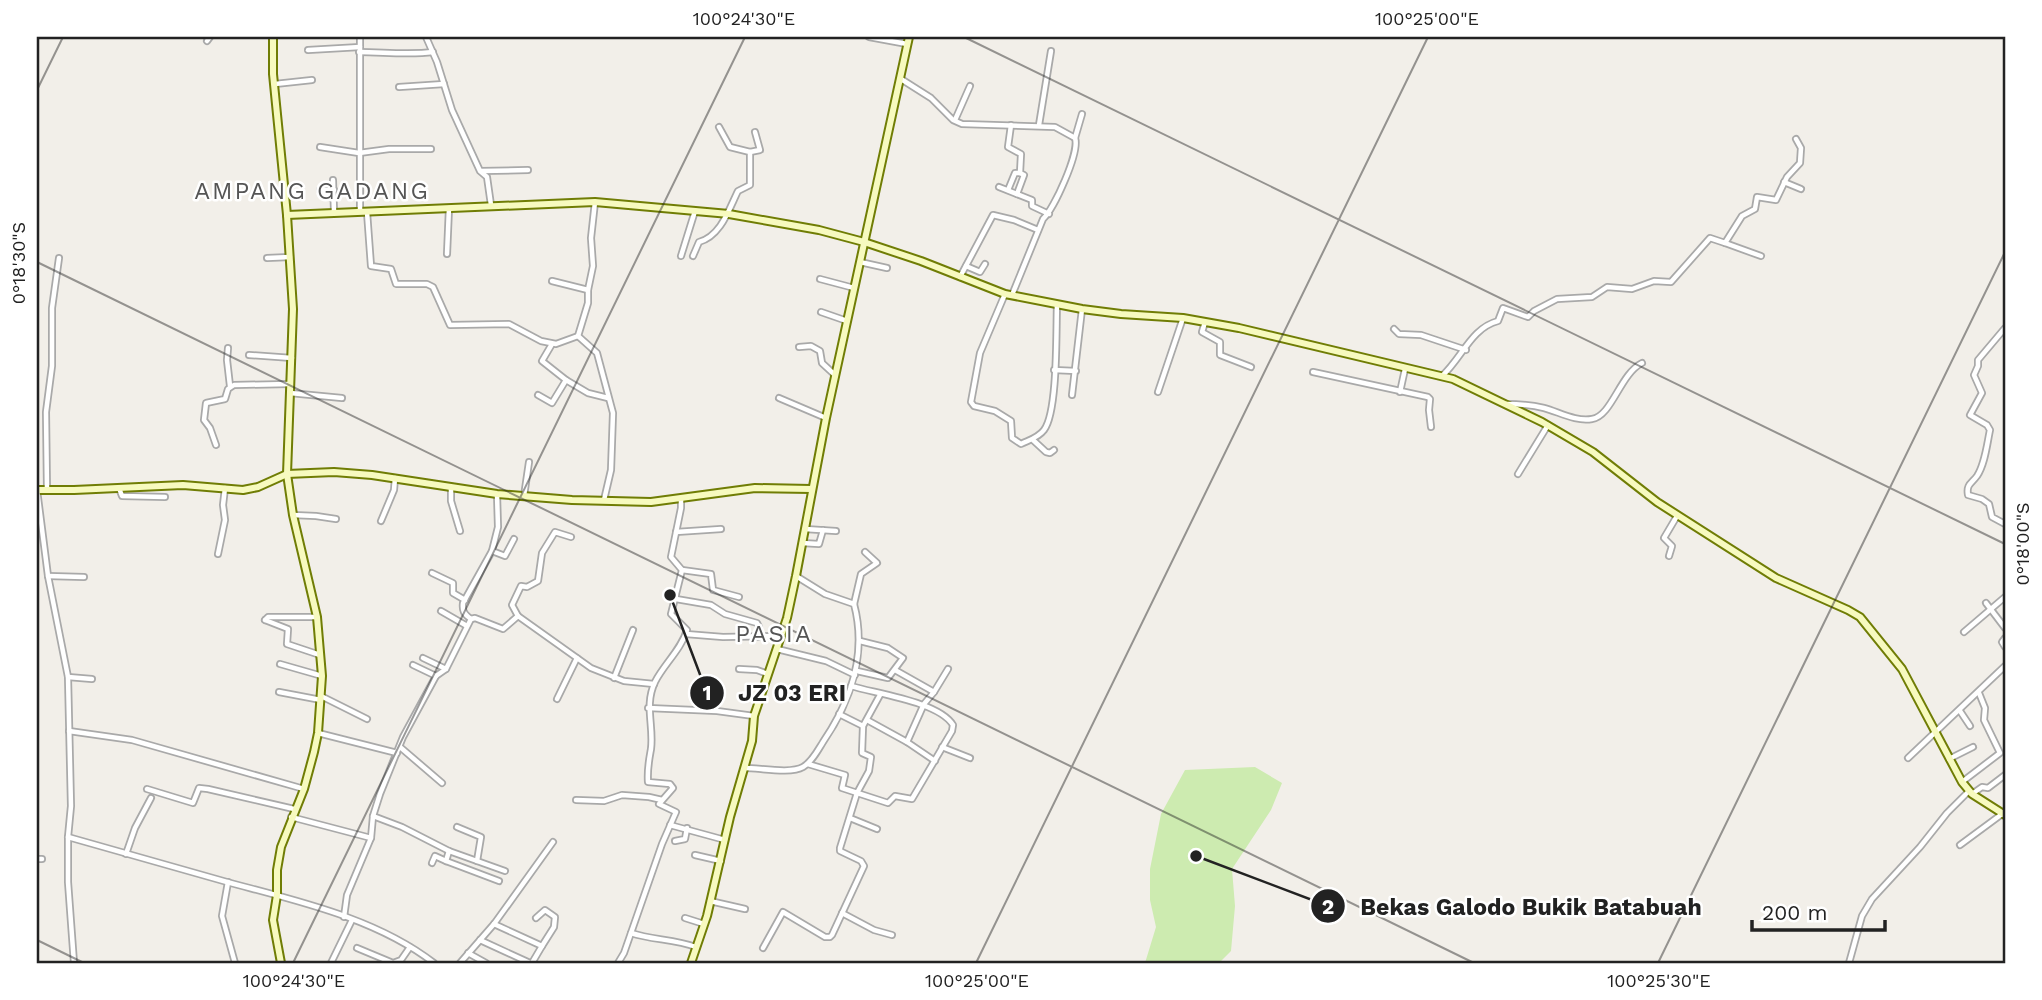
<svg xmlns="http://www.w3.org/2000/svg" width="2042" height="1000" viewBox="0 0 2042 1000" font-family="'Work Sans',sans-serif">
<rect width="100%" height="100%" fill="#f2efe9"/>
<path fill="#cdebb0" d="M1255 767 1282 783 1271 810 1232 869 1235 906 1231 951 1219 963H1145L1156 927 1150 900V869L1161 814 1185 770Z"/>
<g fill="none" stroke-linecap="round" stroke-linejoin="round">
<g stroke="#a9a9a9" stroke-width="8">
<g id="street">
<path d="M426 37 437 62 452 110 480 171 487 177 491 205"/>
<path d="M869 37 907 44"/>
<path d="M207 41 210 37"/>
<path d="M308 50 360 47"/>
<path d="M359 52C383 52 409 55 433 52"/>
<path d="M901 79 931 98 953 120 962 124 1055 127 1075 138C1080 152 1054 209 1043 219L1012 295"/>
<path d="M275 84 312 80"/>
<path d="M399 87 444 84"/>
<path d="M955 120 970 86"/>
<path d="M1011 125 1008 147 1021 154 1020 173 1024 175 1017 194"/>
<path d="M1039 125 1051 51"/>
<path d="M1075 138 1082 114"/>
<path d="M320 147 359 153 389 149H431"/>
<path d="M750 152 760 150 755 132"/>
<path d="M481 171 528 170"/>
<path d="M333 180 334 212"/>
<path d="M1784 182 1801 189"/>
<path d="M999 187 1032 200V206L1049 214"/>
<path d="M320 190H334"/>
<path d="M1008 190 1015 173H1020"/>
<path d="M595 202 591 238 593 266 588 290V303L578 336 597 353 613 413 611 470 604 500"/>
<path d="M360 211V37"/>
<path d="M367 212 371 266 391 269 396 284H427L433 287 450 325 509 324 541 341 556 344 578 336"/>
<path d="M1725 243 1761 256"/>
<path d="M447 254 449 208"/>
<path d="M681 256 695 211"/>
<path d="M693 256 699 242C721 236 729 209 738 191L750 185V152L730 147 719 127"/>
<path d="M267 258 290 257"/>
<path d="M860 262 887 268"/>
<path d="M966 266 980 272 985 264"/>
<path d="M960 277 993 215 1014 220 1038 230"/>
<path d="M820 279 854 288"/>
<path d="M552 281 588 290"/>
<path d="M1005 294 980 353 971 402 974 406 995 411 1011 421 1012 438 1021 444C1029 440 1038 438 1044 430 1058 412 1056 330 1057 304"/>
<path d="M821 312 847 321"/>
<path d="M1205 322 1202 332 1220 342V355L1251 367"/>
<path d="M2005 328 1978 360V366L1974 375 1982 393 1970 415 1987 425 1990 430C1987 444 1985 464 1977 476 1972 483 1966 484 1968 495L1982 499 1989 504 1992 517 2005 524"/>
<path d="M1394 329 1399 334 1421 335 1466 350"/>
<path d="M552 344 542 361 566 380"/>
<path d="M799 347 811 346 820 351 822 363 835 375"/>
<path d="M228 348 227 360 230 386"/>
<path d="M249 355 292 358"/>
<path d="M1054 370 1076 371"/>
<path d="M1313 372 1428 397 1430 399 1429 410 1431 427"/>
<path d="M1442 376C1462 358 1471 328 1498 321L1503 308 1528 317 1534 311 1557 299 1592 297 1607 287 1632 289 1654 281 1671 282 1710 238 1725 243 1742 216 1755 209 1757 197 1776 200 1787 177 1800 163 1801 148 1796 139"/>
<path d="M1158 392 1183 318"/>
<path d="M1400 392 1405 369"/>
<path d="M290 393 342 398"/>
<path d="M538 395 552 403 566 380 588 393 608 398"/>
<path d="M1072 395 1082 309"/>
<path d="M779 398 826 418"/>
<path d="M1506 404C1519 404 1532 405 1544 408 1559 412 1576 422 1592 419 1612 416 1620 374 1642 363"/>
<path d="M1033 440 1046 452 1050 453 1054 450"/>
<path d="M216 445 210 428 204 420 206 403 225 399 228 389 234 385 290 384"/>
<path d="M1518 474 1548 425"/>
<path d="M451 487V501L460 531"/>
<path d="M119 488 122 496 165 497"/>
<path d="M37 490 48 576 68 677 71 806 68 837V882L74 963"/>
<path d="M47 490 46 412 52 366V308L59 258"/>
<path d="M497 494 498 527 492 551 463 603C462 611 464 614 471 619L475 618 503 629 518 616 591 668 624 681 654 684"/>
<path d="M524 496 529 462"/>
<path d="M293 515 316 516 336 519"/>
<path d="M381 521 394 490 395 478"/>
<path d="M805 529 836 531"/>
<path d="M676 532 721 529"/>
<path d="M802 543 819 544 823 530"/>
<path d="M492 551 505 556 514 539"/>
<path d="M218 554 225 520 223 505 225 488"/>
<path d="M1669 556 1672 546 1664 538 1677 516"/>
<path d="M682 570 711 574 713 590 739 597"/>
<path d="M432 573 453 583V593L465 600"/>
<path d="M48 576 84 577"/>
<path d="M676 599 711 605 725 614 757 623 759 627 757 637"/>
<path d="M1986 603 2005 628"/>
<path d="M854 604 861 574 877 563 865 552"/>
<path d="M441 611 467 626"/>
<path d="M518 616 512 605 521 586 527 587 538 581 542 553 555 532 571 537"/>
<path d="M265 620 288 629 287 644 320 655"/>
<path d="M265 620 268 617H317"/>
<path d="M1964 632 2005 597"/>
<path d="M686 634 723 637 780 636"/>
<path d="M2005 638 2002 642 2005 647"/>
<path d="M777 649 826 661 855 675"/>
<path d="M423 658 446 669"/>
<path d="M280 664 322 676"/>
<path d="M413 665 436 676"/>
<path d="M739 669 757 670 768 674"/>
<path d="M895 670 934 692 924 704 907 742"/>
<path d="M857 671 888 678 903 658 888 648 860 641"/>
<path d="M68 677 92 679"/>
<path d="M614 678 633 630"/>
<path d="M279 692 321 700"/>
<path d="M934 692 948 669"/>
<path d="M321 696 367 719"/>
<path d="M557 699 577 658"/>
<path d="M648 708 717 711 754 716"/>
<path d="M1960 711 1970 726"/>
<path d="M839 714 863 726"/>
<path d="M867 720 907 742 935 761"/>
<path d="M69 731 132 740 304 789"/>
<path d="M318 733 397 753"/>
<path d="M400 747 442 783"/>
<path d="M942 747 970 758"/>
<path d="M1908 758 2005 666"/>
<path d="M1949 759 1973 747"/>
<path d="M808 764 845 775 842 788 888 803 895 796 912 799 952 731 953 725C939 702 878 694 851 686"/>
<path d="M745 768C760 768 791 774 803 767 812 762 818 750 823 742 851 701 867 653 854 604L825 594 796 576"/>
<path d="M1962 782 2000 753 1984 720 1985 708 1979 693"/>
<path d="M147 789 193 803 199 788 208 789 294 809"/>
<path d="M1972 794 1982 787 1988 788 2005 775"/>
<path d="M576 800 604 801 622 795 649 797 662 800"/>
<path d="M373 816 402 827 449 851 505 871"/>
<path d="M291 817 371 838"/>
<path d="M850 818 877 829"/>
<path d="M670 825 725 840"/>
<path d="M457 827 481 837 477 861"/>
<path d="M68 837C121 852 174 867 227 882 297 901 376 918 434 963"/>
<path d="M675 841 685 839 687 828"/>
<path d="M1960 845 2002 814"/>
<path d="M449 851 446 861 499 881"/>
<path d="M126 854 135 828 151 798"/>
<path d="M695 855 721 861"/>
<path d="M37 859H42"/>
<path d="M432 863 435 856 446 861"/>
<path d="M228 882 222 916 235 963"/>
<path d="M710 901 745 909"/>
<path d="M842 913 874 930 892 935"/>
<path d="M344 917 347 895 371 838 373 816 380 794 403 737 436 676 446 669 471 619"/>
<path d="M536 918 545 910 555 917 554 927 542 946"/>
<path d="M685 918 704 924"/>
<path d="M494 924 542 946 532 963"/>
<path d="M631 933C652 940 674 939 696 947"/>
<path d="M480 940 530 963"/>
<path d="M357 948 393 963 401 960 410 947"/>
<path d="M763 948 783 912 825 937H830L832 935 864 866 861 861 840 851V848L857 793 869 771 871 757 862 753 863 726 880 695"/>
<path d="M468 953 486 963"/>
<path d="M331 963 352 920"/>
<path d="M460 963 494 924 553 842"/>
<path d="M618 963 624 953 662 844 676 812 659 804 673 788 670 784 648 782C647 769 649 760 651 749 654 726 644 705 655 682 664 664 681 650 687 630L671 614 682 570 671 557 681 508V499"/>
<path d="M1849 963 1862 916 1872 899 1920 847 1947 813 1969 791"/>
</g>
</g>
<g stroke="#707d05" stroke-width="10">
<g id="secondary">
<path d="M273 37V74L287 215 293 309 287 474 293 515 317 617 322 676 318 733 314 752 304 789 281 847 277 870V895L273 920 281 963"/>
<path d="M287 215 595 202 729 214 819 230 864 242 921 261 1005 294 1082 309 1121 314 1183 318 1239 328 1453 379 1542 422 1593 452 1657 502 1776 578 1848 610 1860 617 1902 669 1962 782 1972 794 2005 815"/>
<path d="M37 490H74L183 485 243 490 258 487 287 474 334 472 372 475 497 494 572 500 651 502 755 488 811 489"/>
<path d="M691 963 707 916 730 817 752 741 754 716 787 618 796 576 826 418 909 37"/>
</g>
</g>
<use href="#street" stroke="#fff" stroke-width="4.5"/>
<use href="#secondary" stroke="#f7fabf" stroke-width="6"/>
</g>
<path fill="none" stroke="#222" stroke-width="2" stroke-opacity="0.45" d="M964 37 2005 544M37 90 63 37M37 262 1474 963M37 940 84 963M293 963 745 37M976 963 1428 37M1658 963 2005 252"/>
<g text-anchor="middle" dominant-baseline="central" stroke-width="5" stroke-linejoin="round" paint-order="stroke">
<g font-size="24" letter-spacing="2" fill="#555" stroke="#fff">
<text x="312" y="191">AMPANG GADANG</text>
<text x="774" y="634">PASIA</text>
</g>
</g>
<path fill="none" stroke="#222" stroke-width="2.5" d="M670 595L707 693M1196 856L1328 906"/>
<g fill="#222" stroke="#fff" stroke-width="2.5">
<circle cx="670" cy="595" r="7"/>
<circle cx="1196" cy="856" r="7"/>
<circle cx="707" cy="693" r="18"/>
<circle cx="1328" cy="906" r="18"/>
</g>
<g font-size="21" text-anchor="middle" font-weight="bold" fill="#fff">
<text x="707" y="700">1</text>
<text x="1328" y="914">2</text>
</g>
<g font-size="23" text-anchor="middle" font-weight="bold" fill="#222" stroke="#fff" stroke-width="5" stroke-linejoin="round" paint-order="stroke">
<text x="792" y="701">JZ 03 ERI</text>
<text x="1531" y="915">Bekas Galodo Bukik Batabuah</text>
</g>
<rect width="2042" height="1000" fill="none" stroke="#ffffff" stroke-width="77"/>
<path d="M1752 920v10h133v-10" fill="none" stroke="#222222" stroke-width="3.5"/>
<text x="1762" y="920" font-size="21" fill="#222222" stroke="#ffffff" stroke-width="5" paint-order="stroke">200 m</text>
<rect x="38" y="38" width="1966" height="924" fill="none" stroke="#222" stroke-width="2.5"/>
<g font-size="18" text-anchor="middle" fill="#222">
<text x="744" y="25">100°24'30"E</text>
<text x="1427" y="25">100°25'00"E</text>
<text transform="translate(19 263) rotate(-90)" y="6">0°18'30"S</text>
<text transform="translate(2023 544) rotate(-90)" y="6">0°18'00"S</text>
<text x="294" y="987">100°24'30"E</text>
<text x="977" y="987">100°25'00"E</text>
<text x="1659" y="987">100°25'30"E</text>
</g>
</svg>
